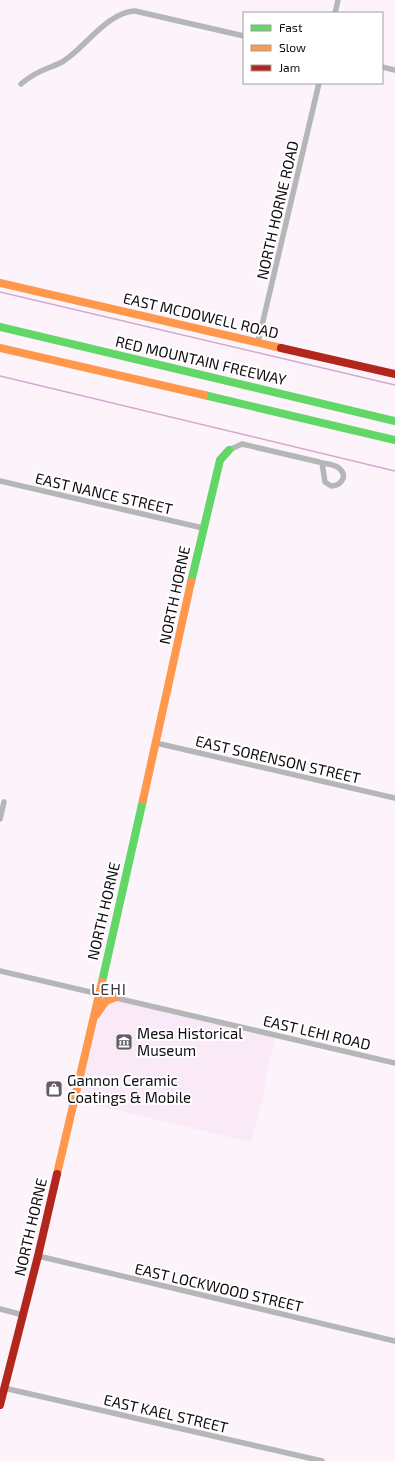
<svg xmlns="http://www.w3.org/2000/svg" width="395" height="1461" viewBox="0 0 395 1461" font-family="'Exo 2',sans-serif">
<rect width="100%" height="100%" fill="#fcf4fa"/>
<path fill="#faeaf8" d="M99 993 276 1035 265 1080 264 1094 251 1142 73 1100Z"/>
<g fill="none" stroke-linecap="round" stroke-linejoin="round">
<g stroke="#d4a8cf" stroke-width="1.5">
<path d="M0 292 395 385"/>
<path d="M0 376 395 471"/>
</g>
<g stroke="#b4b6b7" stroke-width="5.5">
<path d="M335 13 338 0"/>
<path d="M382 67 395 70"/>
<path d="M21 84C29 77 38 72 48 68 53 66 60 64 65 60 86 46 108 12 135 11L244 36"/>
<path d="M258 342 319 83"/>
<path d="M229 450 242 444 319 462C325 464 336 464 340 469 348 477 340 486 331 486L325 482 322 463"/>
<path d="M0 481 203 528"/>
<path d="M156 743 395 798"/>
<path d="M0 819 4 802"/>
<path d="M0 971 395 1063"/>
<path d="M38 1256 395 1341"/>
<path d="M0 1309 23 1315"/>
<path d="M4 1388 322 1461"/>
</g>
<g stroke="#63d668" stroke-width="8">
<path d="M0 327 395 421"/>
<path d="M204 395 395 440"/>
<path d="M191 582 220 460 229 450"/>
<path d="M102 982 143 800"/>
</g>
<g stroke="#ff974d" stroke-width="8">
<path d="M0 283 281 348"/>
<path d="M0 348 204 395"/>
<path d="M143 800 191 582"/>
<path d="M96 1015 106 1001 116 997"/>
<path d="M57 1174 102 982"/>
</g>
<g stroke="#b3261e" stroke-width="8">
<path d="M281 348 395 374"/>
<path d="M0 1405 38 1256 57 1174"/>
</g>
</g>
<defs>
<g id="museum-square" transform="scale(0.9)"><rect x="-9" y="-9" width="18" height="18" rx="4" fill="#635d62" stroke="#fff"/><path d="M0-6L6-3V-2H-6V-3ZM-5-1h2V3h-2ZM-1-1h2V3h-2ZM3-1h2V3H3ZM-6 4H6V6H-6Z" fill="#fff"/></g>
<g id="shop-square" transform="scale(0.9)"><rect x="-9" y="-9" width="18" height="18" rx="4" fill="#635d62" stroke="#fff"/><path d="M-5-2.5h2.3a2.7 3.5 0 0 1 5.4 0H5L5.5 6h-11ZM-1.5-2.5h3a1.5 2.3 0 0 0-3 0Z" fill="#fff"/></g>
</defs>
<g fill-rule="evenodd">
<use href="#museum-square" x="124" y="1042"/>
<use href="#shop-square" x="54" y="1089"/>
</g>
<g text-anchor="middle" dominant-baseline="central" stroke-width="4" stroke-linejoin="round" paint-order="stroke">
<g font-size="15" fill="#110b10" stroke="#fff">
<text transform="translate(277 210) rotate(-77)">NORTH HORNE ROAD</text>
<text transform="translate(201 315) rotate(13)">EAST MCDOWELL ROAD</text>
<text transform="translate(201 360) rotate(13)">RED MOUNTAIN FREEWAY</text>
<text transform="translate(104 493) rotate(13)">EAST NANCE STREET</text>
<text transform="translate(174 595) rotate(-78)">NORTH HORNE</text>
<text transform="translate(278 759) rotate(13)">EAST SORENSON STREET</text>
<text transform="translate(103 911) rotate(-77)">NORTH HORNE</text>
<text transform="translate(317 1032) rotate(13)">EAST LEHI ROAD</text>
<text transform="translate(30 1227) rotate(-77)">NORTH HORNE</text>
<text transform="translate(219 1287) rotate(13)">EAST LOCKWOOD STREET</text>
<text transform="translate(166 1413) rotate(13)">EAST KAEL STREET</text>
</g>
<g font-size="15" fill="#110b10" stroke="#fff" text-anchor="start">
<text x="137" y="1033">Mesa Historical<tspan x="137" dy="17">Museum</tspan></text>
<text x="67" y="1080">Gannon Ceramic<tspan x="67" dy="17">Coatings &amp; Mobile</tspan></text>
</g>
<g font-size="16" letter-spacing="1" fill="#433542" stroke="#fff">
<text x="109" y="988">LEHI</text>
</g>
</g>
<rect x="243" y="12" width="140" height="72" fill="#ffffff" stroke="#a09d9f"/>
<rect x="251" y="25" width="20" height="6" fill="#63d668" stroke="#a09d9f"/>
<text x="279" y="32" font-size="12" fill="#110b10">Fast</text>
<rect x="251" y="45" width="20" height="6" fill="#ff974d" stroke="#a09d9f"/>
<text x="279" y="52" font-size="12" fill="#110b10">Slow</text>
<rect x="251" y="65" width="20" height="6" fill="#b3261e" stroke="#a09d9f"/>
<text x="279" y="72" font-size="12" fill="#110b10">Jam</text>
</svg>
